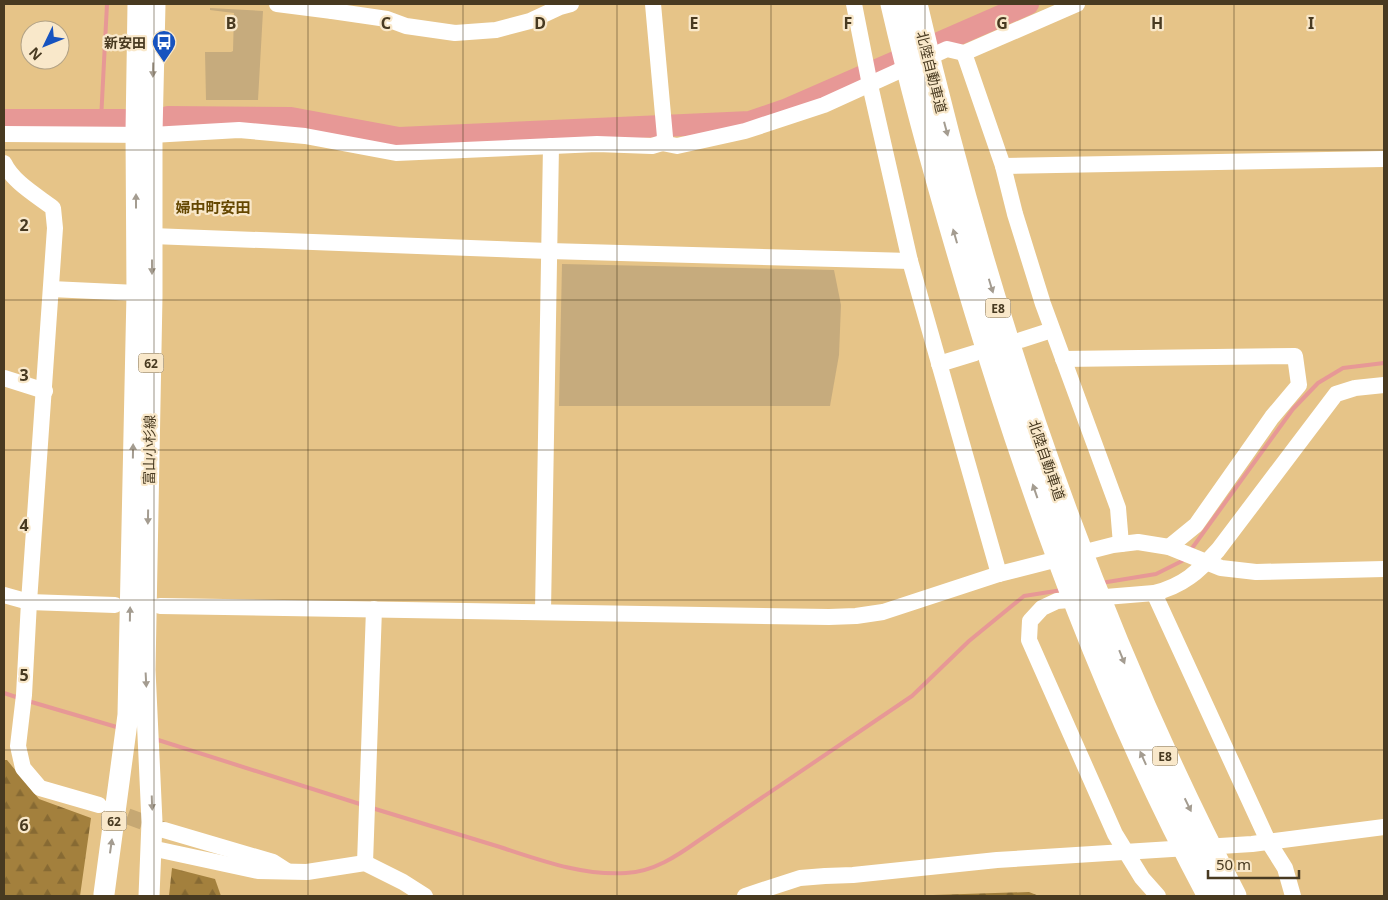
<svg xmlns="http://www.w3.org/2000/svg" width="1388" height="900" viewBox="0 0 1388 900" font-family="'Noto Sans','Noto Sans JP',sans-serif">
<defs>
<pattern id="forest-firs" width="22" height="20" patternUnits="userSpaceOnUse" patternTransform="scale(1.25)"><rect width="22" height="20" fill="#a3803d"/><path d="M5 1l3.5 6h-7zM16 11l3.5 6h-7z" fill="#876a33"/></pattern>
</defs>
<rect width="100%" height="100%" fill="#e6c488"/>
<g fill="#c6ab7d">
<path d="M210 8 263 11 258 100H206L205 52H231L233 51 234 13 210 10Z"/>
<path d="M562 264 834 270 841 305 839 355 830 406H559Z"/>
</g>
<g fill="url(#forest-firs)">
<path d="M4 760H7L39 799 91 818 80 896H4Z"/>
<path d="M172 868 215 879 221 896H169Z"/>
<path d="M1029 892 1039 896H902Z"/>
</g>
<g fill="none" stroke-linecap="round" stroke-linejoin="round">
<g stroke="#e79896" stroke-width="4">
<path d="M101 120 107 4"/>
<path d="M1190 551 1293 409 1318 383 1343 368 1384 363"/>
<path d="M1101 583 1156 574 1182 561 1184 559"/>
<path d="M4 693 19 698"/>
<path d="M28 701 120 728"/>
<path d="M155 739 363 805"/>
<path d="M372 808C415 821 457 834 500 847 540 860 583 876 626 873 653 872 677 856 698 841L912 696 969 641 1024 596 1062 590"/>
</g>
<g stroke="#e79896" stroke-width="22">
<path d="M168 117 291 118 399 138 750 122 785 110 1028 4"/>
<path d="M4 120H124"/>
</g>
<path stroke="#c6a873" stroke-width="16" stroke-dasharray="16 8" stroke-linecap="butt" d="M105 808 162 829"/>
<g stroke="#fff" stroke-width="16">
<path d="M277 4 332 11"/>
<path d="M333 4 332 11 387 19 406 26 455 33 496 30 530 21 560 7 571 4"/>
<path d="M854 4 870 85 910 261 999 574"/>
<path d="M964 53 1003 166 1015 214 1043 304 1118 508 1121 544"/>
<path d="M4 134 152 135 239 130 305 136 396 153 597 144 652 146 662 143 665 137 653 4"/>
<path d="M662 143 677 146 745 131 824 105 947 49 964 53 1077 4"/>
<path d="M4 163C13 182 36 195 53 208L55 228 29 602 24 695 18 746 23 768 40 788 99 805"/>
<path d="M1003 166 1384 159"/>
<path d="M152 236 549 251 910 261"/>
<path d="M51 289 137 293"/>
<path d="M1021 340 1052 330"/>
<path d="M1063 359 1295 356 1299 385 1272 417 1196 525 1169 547"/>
<path d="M939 364 975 353"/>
<path d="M4 378 45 391"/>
<path d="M1154 593 1268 841 1285 868 1293 896"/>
<path d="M4 595 29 602 115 605"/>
<path d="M160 606 829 617 856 616 883 612 999 574 1113 545 1138 542 1169 547 1221 568 1256 572 1384 569"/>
<path d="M543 611 551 146"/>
<path d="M164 830 273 862 287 871"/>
<path d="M151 848 258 871 307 872 365 863 403 882 425 896"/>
<path d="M365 863 374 609"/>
<path d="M745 896 800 878 825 876 853 875 997 860 1252 844 1384 827"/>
<path d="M1158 896 1142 878 1115 834 1029 640 1030 621 1042 608 1057 601 1154 593C1183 586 1198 572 1218 550L1336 394 1355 388 1384 385"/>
</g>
<g stroke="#fff" stroke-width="21">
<path d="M104 894 128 715 137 293 136 132 138 4"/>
<path d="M149 896 152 822 145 670 152 296V133L155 4"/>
</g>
<g stroke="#fff" stroke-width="25">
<path d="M893 4C917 108 946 210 977 312 1038 513 1111 711 1210 896"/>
<path d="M915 4C986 312 1088 615 1234 896"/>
</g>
</g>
<defs><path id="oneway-solid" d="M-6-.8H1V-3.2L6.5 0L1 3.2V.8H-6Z" transform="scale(1.25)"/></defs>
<g fill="#a49c90">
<use href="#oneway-solid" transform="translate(153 70) rotate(91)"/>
<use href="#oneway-solid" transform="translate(946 129) rotate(75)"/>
<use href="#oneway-solid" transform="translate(136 201) rotate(-90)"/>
<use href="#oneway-solid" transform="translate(955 236) rotate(-106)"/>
<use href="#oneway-solid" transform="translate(152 267) rotate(90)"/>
<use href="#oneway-solid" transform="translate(991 286) rotate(73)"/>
<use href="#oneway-solid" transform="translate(133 451) rotate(-89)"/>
<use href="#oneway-solid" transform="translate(1035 491) rotate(-109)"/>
<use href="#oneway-solid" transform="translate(148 517) rotate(91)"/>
<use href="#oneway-solid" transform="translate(130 614) rotate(-89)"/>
<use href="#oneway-solid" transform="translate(1122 657) rotate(68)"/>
<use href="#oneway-solid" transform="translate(146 680) rotate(87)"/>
<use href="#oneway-solid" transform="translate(1143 758) rotate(-114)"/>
<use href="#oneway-solid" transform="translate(152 803) rotate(88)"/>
<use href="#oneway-solid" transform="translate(1188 805) rotate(64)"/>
<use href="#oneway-solid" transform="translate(111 846) rotate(-82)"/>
</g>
<path fill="none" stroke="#483a21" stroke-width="1" stroke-opacity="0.55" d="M154 4V896M308 4V896M463 4V896M617 4V896M771 4V896M925 4V896M1080 4V896M1234 4V896M4 150H1384M4 300H1384M4 450H1384M4 600H1384M4 750H1384"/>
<defs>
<g id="bus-pin" transform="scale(1.25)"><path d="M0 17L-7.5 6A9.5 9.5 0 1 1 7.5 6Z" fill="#1753bf" stroke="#f9e8ca"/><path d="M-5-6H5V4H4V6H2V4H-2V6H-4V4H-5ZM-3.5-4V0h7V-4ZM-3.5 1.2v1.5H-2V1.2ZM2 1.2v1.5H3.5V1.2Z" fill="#fff"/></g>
</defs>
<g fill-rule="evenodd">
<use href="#bus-pin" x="164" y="42"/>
</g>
<g text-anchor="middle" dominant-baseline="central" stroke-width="4.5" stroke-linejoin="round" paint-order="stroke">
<g fill="#f9e8ca" stroke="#7d6e54" stroke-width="1">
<rect x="985.5" y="298.5" width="25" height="19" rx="4"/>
<rect x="138.5" y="353.5" width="25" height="19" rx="4"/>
<rect x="1152.5" y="746.5" width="25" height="19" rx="4"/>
<rect x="101.5" y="811.5" width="25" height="19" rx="4"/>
</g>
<g font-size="12" font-weight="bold" fill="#483a21">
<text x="998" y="308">E8</text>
<text x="151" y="363">62</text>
<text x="1165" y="756">E8</text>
<text x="114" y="821">62</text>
</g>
<g font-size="14" font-weight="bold" fill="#483a21" stroke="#f9e8ca" text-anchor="end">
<text x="146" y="42">新安田</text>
</g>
<g font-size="14" fill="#483a21" stroke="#f9e8ca">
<text transform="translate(932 72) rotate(76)">北陸自動車道</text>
<text transform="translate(149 450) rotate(-89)">富山小杉線</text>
<text transform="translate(1047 460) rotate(71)">北陸自動車道</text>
</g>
<g font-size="15" font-weight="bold" fill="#654701" stroke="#f9e8ca">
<text x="213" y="207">婦中町安田</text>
</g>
</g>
<g font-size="16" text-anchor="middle" font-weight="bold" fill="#483a21" stroke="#f9e8ca" stroke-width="4.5" stroke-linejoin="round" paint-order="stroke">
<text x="231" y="29">B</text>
<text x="386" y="29">C</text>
<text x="540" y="29">D</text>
<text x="694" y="29">E</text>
<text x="848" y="29">F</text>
<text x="1002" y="29">G</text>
<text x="1157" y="29">H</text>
<text x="1311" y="29">I</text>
<text x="24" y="231">2</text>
<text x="24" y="381">3</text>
<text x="24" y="531">4</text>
<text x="24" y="681">5</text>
<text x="24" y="831">6</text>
</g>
<rect width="1388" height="900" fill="none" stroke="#483a21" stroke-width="10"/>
<g transform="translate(45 45) rotate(227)"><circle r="24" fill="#f9e8ca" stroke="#b2a286"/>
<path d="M0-4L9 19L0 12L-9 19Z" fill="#1753bf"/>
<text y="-8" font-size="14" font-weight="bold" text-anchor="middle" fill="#483a21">N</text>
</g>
<path d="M1208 870v8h91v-8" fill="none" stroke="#483a21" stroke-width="2.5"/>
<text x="1216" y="870" font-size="15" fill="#483a21" stroke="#f9e8ca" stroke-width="4" paint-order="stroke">50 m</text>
</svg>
